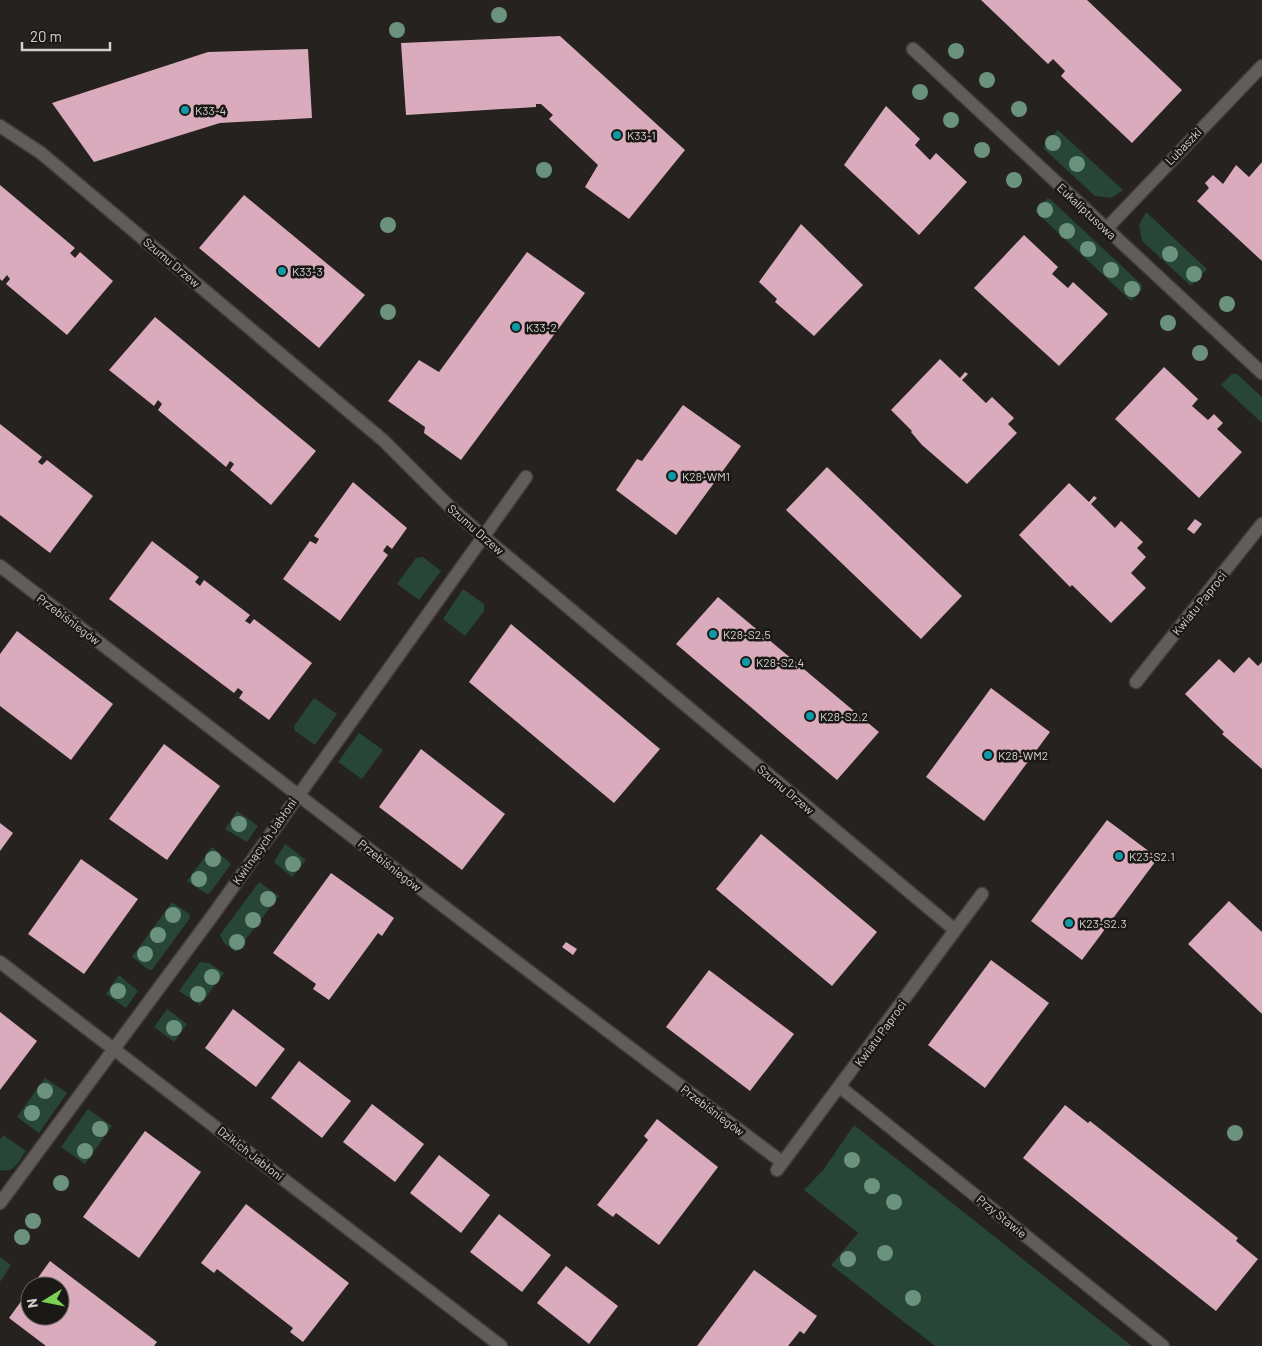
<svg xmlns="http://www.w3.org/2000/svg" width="1262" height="1346" viewBox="0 0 1262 1346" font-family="Barlow,sans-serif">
<rect width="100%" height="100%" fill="#25221f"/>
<g fill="#274637">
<path d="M1058 130 1123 190 1111 198 1095 196 1044 149 1045 143Z"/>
<path d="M1047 199H1050L1142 285V289L1131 301 1035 211Z"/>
<path d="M1146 212 1207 269 1193 284 1190 285 1142 241 1139 225Z"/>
<path d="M1232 374H1237L1262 397V423L1221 385Z"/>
<path d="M423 557 441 571 419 600 397 584 416 558Z"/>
<path d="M463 589 484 604V611L465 636 443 619Z"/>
<path d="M314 698 337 714 315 745 295 731 294 726Z"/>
<path d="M359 733 383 750 362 779 338 762Z"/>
<path d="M237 811 258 826 247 842 225 829Z"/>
<path d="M285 844 306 860 292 877 274 862Z"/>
<path d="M212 847 231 864 210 893 207 894 187 881Z"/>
<path d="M259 882 279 896 236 952 224 943 220 935Z"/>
<path d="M172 902 189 914 190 918 152 970H149L132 957Z"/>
<path d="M200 962 209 963 224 973 200 1005 179 991Z"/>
<path d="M119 975 138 991 126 1008 106 994Z"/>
<path d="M167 1009 187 1024 174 1042 154 1027Z"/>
<path d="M45 1078 67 1093 39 1133 17 1117Z"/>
<path d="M88 1109 112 1126 85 1164 61 1147Z"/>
<path d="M854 1125 1132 1346H935L831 1265 858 1233 804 1190 824 1169Z"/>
<path d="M3 1135 26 1151C19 1161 14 1174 0 1170V1140Z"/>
<path d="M0 1257 11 1265 0 1282Z"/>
</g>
<g fill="#daabbc">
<path d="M981 0H1087L1182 90 1132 143 1061 76 1065 71 1053 59 1048 64Z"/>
<path d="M560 36 685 150 629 219 585 187 598 165 549 119 553 115 541 104H536V107L406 115 401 43Z"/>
<path d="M308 49 312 118 220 123 94 162 52 103 208 52Z"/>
<path d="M886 106 920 139 915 145 930 160 936 153 967 182 919 235 844 165Z"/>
<path d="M1262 162V261L1197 201 1209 188 1205 183 1213 175 1223 184 1236 165 1249 177Z"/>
<path d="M0 185 75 248 70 253 75 258 80 252 113 281 67 335 6 284 10 279 7 275 2 281 0 279Z"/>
<path d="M244 195 365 295 319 348 199 248Z"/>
<path d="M801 224 863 285 814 336 775 302 777 299 759 282Z"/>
<path d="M1024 235 1058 267 1052 274 1068 288 1073 282 1108 314 1059 366 974 288Z"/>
<path d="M527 252 585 293 461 460 424 433 425 427 388 401 419 360 439 372Z"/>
<path d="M155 317 316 451 271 505 230 470 234 464 230 461 226 467 158 410 162 404 158 400 154 406 109 370Z"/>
<path d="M940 359 960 378 965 372 968 374 962 380 986 403 992 397 1014 418 1008 424 1017 433 967 484 922 445 911 432 912 431 891 410Z"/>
<path d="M1164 367 1198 399 1192 406 1208 420 1214 414 1223 423 1217 429 1242 452 1199 498 1115 419Z"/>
<path d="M683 405 741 446 676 535 616 490 637 459 642 461Z"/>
<path d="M0 424 42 457 38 462 42 465 47 460 93 496 50 553 0 515Z"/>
<path d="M827 467 962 596 921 639 786 510Z"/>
<path d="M353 482 407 528 392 549 387 545 383 551 388 555 340 621 283 579 310 541 316 544 319 539 314 536Z"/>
<path d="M1069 483 1089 502 1094 496 1097 498 1091 504 1115 528 1121 521 1143 542 1137 548 1146 557 1131 573 1146 588 1111 623 1072 585 1070 587 1019 535Z"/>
<path d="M1195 519 1202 524 1194 534 1187 529Z"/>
<path d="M152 541 199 577 195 582 200 586 204 580 250 615 245 621 250 624 254 619 312 663 269 720 239 698 243 692 238 688 234 693 109 599Z"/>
<path d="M718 597 879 732 837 780 676 644Z"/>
<path d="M511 624 660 749 614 803 469 682Z"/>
<path d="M17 631 113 704 71 760 0 706V654Z"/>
<path d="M1249 657 1258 666 1262 662V769L1222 734 1224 732 1185 694 1219 659 1234 673Z"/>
<path d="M991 688 1050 732 984 821 926 777Z"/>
<path d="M164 744 220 786 167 860 109 819Z"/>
<path d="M421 749 505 814 462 870 379 807Z"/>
<path d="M1107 820 1158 858 1082 960 1031 921Z"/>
<path d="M0 823 13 833 0 851Z"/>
<path d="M761 834 877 932 832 986 716 889Z"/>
<path d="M81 859 138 899 84 974 28 934Z"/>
<path d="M331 873 394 918 382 936 378 933 329 1000 313 989 316 984 273 953Z"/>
<path d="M1229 901 1262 932V1014L1188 944Z"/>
<path d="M566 942 577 949 573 955 562 947Z"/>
<path d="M991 960 1049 1003 985 1088 928 1045Z"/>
<path d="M709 970 794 1034 750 1091 666 1027Z"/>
<path d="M233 1009 285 1049 256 1087 205 1048Z"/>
<path d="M0 1012 37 1041 0 1090Z"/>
<path d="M299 1061 351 1101 322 1138 271 1098Z"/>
<path d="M372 1104 424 1144 395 1182 343 1142Z"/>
<path d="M1065 1105 1088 1123 1090 1121 1208 1214 1238 1238 1236 1241 1258 1259 1216 1311 1023 1158Z"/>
<path d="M657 1119 718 1167 659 1245 616 1213 613 1217 597 1205 648 1140 644 1136Z"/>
<path d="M145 1131 201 1172 139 1258 83 1217Z"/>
<path d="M439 1155 490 1195 461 1233 410 1193Z"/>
<path d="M246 1204 349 1283 303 1342 290 1332 293 1328 217 1269 214 1273 201 1263Z"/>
<path d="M499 1214 551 1255 522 1292 470 1252Z"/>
<path d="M50 1261 157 1342 154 1346H46L9 1318 30 1289V1316H60V1286H32Z"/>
<path d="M566 1266 618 1306 589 1344 537 1303Z"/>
<path d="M754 1270 817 1316 804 1334 800 1331 788 1346H697Z"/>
</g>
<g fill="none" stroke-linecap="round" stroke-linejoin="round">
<g stroke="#413e3d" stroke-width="15">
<g id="minor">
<path d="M913 49 1262 373"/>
<path d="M0 126 41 153 384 441 451 508 484 537 955 930"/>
<path d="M1106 229 1262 66"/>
<path d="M0 566C260 766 520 966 782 1162"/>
<path d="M1136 682 1262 524"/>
<path d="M0 962 501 1346"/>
<path d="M840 1087 1163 1346"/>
<path d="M777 1170 982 894"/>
<path d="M0 1203 213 915 526 477"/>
</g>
</g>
<use href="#minor" stroke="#605d5a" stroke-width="12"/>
</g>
<g fill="#6a927c">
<circle cx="499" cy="15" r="8"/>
<circle cx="397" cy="30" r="8"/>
<circle cx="956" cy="51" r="8"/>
<circle cx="987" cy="80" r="8"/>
<circle cx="920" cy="92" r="8"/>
<circle cx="1019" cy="109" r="8"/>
<circle cx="951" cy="120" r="8"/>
<circle cx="1053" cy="143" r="8"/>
<circle cx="982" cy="150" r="8"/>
<circle cx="1077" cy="164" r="8"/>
<circle cx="544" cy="170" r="8"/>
<circle cx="1014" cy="180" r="8"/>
<circle cx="1045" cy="210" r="8"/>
<circle cx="388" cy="225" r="8"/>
<circle cx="1067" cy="231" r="8"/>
<circle cx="1088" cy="249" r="8"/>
<circle cx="1170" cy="254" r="8"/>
<circle cx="1111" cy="270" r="8"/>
<circle cx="1194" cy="274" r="8"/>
<circle cx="1132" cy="289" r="8"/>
<circle cx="1227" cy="304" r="8"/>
<circle cx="388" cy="312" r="8"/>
<circle cx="1168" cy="323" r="8"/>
<circle cx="1200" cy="353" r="8"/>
<circle cx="239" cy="824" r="8"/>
<circle cx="213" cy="859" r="8"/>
<circle cx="293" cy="864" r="8"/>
<circle cx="199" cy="879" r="8"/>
<circle cx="268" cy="899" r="8"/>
<circle cx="173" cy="915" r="8"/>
<circle cx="253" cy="920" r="8"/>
<circle cx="158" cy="935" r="8"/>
<circle cx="237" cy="942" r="8"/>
<circle cx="145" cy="954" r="8"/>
<circle cx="212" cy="977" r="8"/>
<circle cx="118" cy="991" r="8"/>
<circle cx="198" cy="994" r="8"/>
<circle cx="174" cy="1028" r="8"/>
<circle cx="45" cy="1091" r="8"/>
<circle cx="32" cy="1113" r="8"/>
<circle cx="100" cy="1129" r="8"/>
<circle cx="1235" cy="1133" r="8"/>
<circle cx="85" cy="1151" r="8"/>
<circle cx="852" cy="1160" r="8"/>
<circle cx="61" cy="1183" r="8"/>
<circle cx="872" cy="1186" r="8"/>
<circle cx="894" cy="1202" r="8"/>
<circle cx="33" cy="1221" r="8"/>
<circle cx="22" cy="1237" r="8"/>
<circle cx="885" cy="1253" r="8"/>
<circle cx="848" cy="1259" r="8"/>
<circle cx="913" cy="1298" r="8"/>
</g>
<g fill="#0f9aa8" stroke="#1b1916" stroke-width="2">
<circle cx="185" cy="110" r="5"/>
<circle cx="617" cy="135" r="5"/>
<circle cx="282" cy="271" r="5"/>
<circle cx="516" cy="327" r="5"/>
<circle cx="672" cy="476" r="5"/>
<circle cx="713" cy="634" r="5"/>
<circle cx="746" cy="662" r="5"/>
<circle cx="810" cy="716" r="5"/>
<circle cx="988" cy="755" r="5"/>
<circle cx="1119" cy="856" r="5"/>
<circle cx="1069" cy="923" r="5"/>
</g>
<g text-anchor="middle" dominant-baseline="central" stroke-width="5" stroke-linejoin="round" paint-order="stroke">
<g font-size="12" fill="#d3d1d0" stroke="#1b1916" text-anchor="start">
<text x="195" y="110">K33-4</text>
<text x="627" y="135">K33-1</text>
<text x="292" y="271">K33-3</text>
<text x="526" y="327">K33-2</text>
<text x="682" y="476">K28-WM1</text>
<text x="723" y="634">K28-S2.5</text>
<text x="756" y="662">K28-S2.4</text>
<text x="820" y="716">K28-S2.2</text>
<text x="998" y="755">K28-WM2</text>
<text x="1129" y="856">K23-S2.1</text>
<text x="1079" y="923">K23-S2.3</text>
</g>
<g font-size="12" fill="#d3d1d0" stroke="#1b1916">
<text transform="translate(1183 146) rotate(-46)">Lubaszki</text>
<text transform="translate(1087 211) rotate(43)">Eukaliptusowa</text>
<text transform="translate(172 262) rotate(40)">Szumu Drzew</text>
<text transform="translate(476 529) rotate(41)">Szumu Drzew</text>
<text transform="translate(1199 603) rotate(-51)">Kwiatu Paproci</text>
<text transform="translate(69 619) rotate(37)">Przebiśniegów</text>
<text transform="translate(786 789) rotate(40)">Szumu Drzew</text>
<text transform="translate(264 841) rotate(-55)">Kwitnących Jabłoni</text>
<text transform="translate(390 865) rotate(38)">Przebiśniegów</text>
<text transform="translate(880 1033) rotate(-54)">Kwiatu Paproci</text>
<text transform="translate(713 1110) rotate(37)">Przebiśniegów</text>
<text transform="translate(251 1153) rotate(38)">Dzikich Jabłoni</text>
<text transform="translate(1002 1216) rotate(39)">Przy Stawie</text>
</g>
</g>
<g transform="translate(45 1301) rotate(260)"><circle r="24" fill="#1b1916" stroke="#656360"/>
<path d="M0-4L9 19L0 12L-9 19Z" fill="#7bd156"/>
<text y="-8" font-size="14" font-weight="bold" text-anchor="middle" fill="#d3d1d0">N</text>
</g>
<path d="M22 42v8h88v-8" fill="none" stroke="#d3d1d0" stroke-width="2.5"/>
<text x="30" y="42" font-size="15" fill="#d3d1d0" stroke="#1b1916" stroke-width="4" paint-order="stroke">20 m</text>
</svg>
